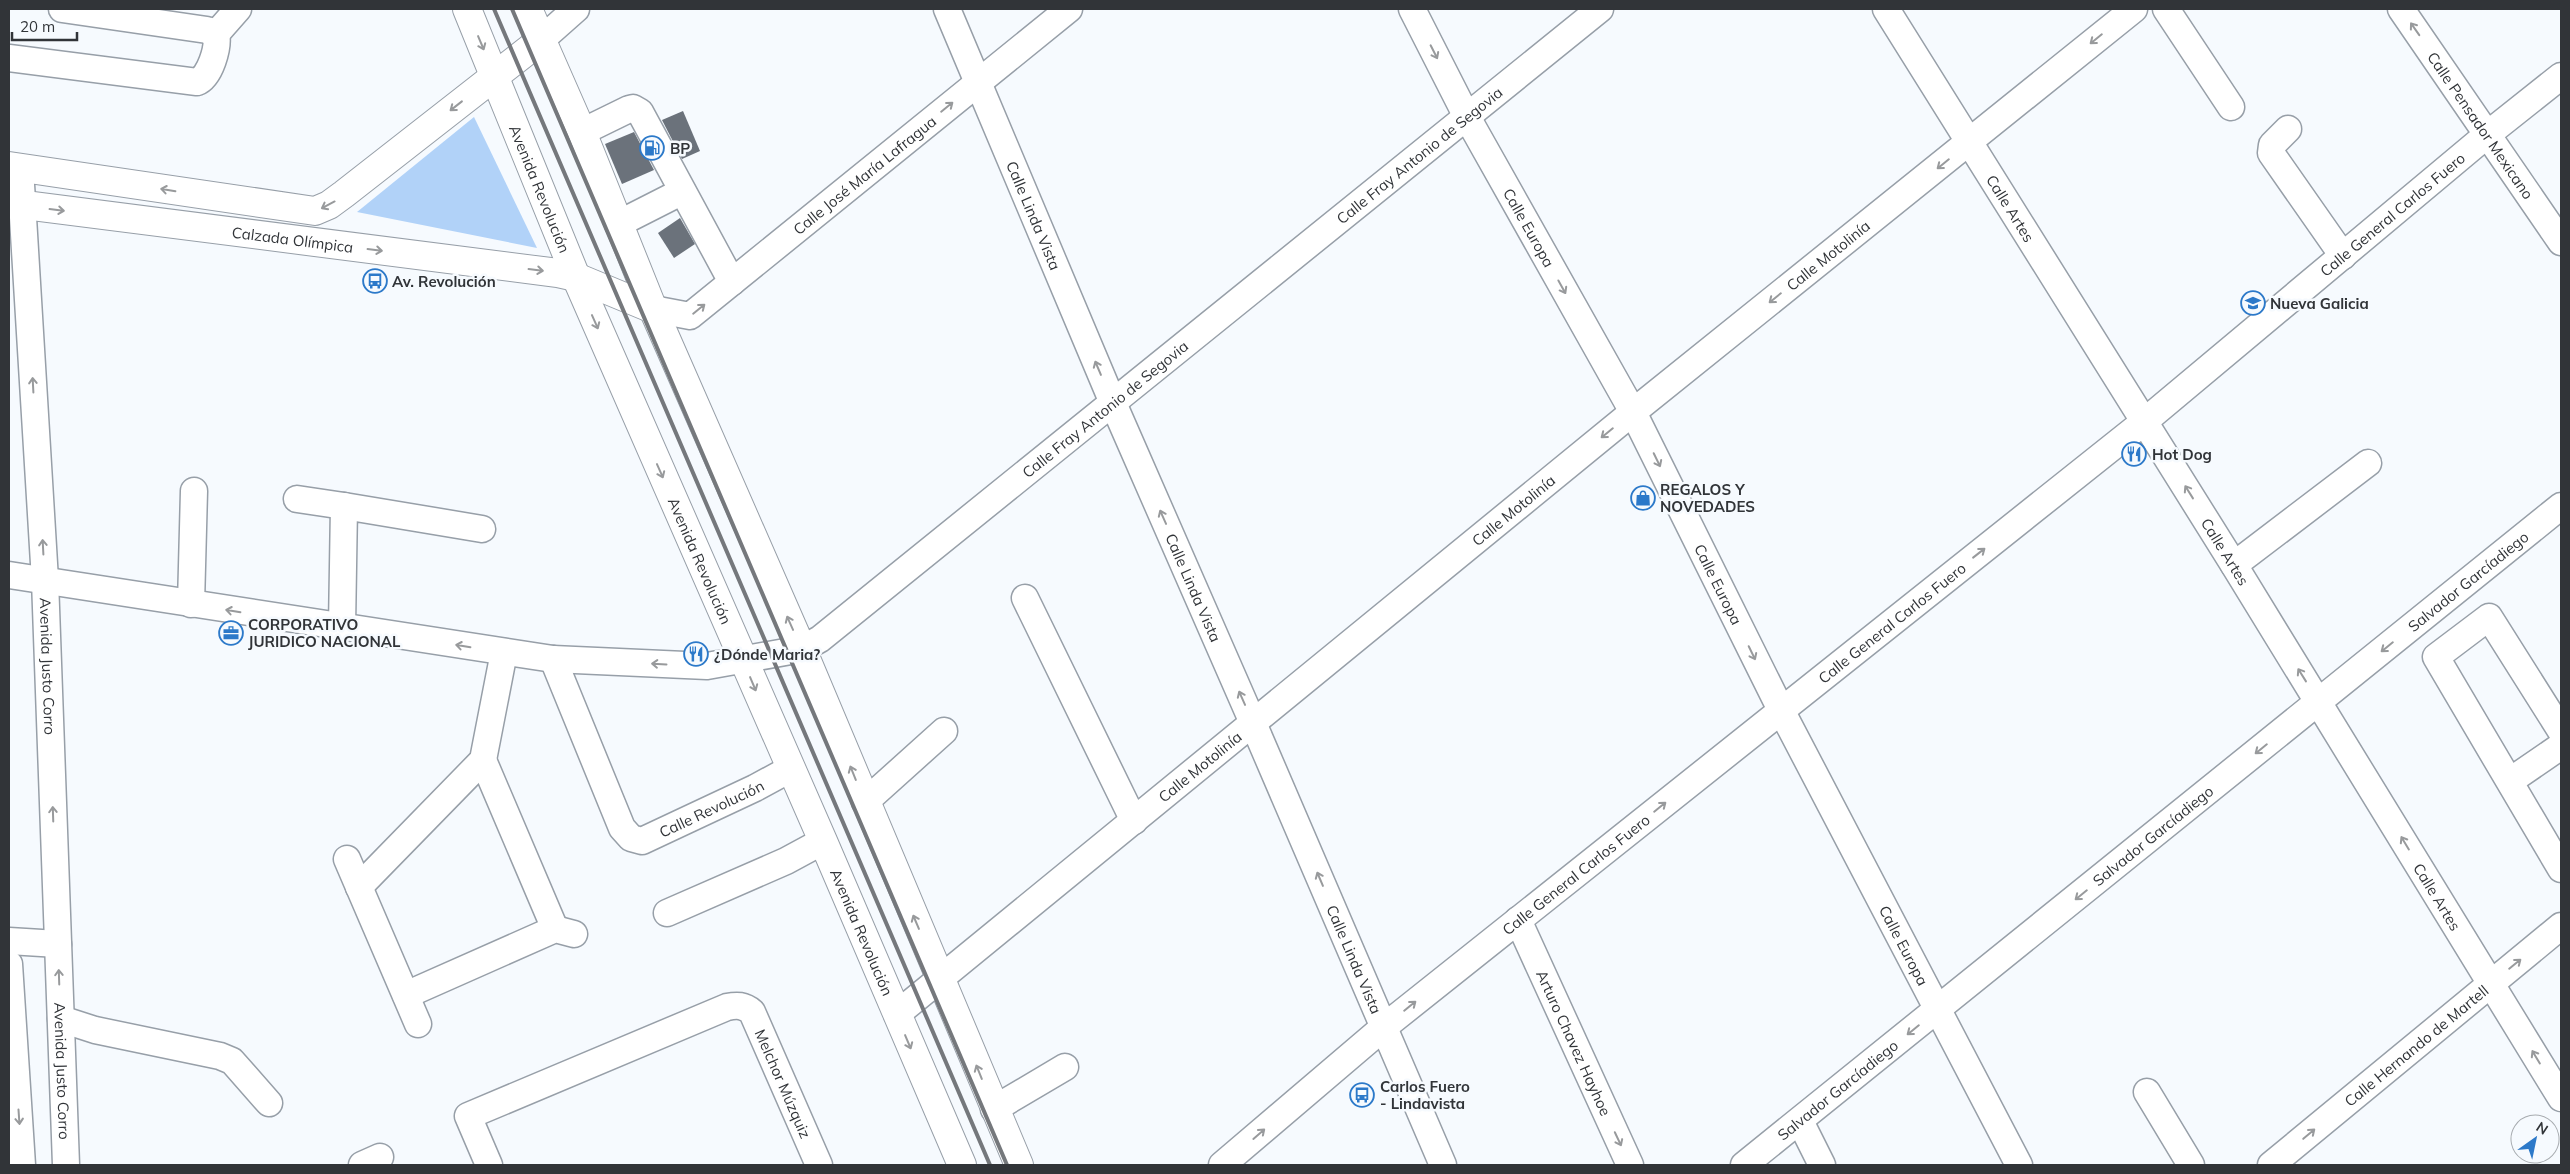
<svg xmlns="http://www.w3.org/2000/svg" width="2570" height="1174" viewBox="0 0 2570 1174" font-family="Mulish,sans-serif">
<rect width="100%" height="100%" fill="#f6fafe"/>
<path fill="#b1d2f8" d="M474 117 537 248 357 212Z"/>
<g fill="#6b727b">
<path d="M683 111 700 151 682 159 662 120Z"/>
<path d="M634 132 654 170 622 184 605 144Z"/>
<path d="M680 218 695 244 674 258 658 233Z"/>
</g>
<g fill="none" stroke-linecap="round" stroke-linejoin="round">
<g stroke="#979fa8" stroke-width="29">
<g id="minor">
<path d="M62 9 207 30 216 34"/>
<path id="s1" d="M947 9 1113 403 1253 723 1443 1165"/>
<path id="s2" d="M1412 9 1467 117 1633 412 1781 710 2019 1165"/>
<path id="s3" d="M1886 9 2234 565 2561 1098"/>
<path d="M2166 9 2231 107"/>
<path id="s4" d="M2401 9 2561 242"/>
<path d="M216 34 238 9"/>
<path d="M541 40 576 9"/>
<path d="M9 58 197 82C210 77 219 47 216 34"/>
<path d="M2288 129 2272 145 2271 153 2343 256"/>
<path d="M582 132 629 109 633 108 640 112 732 282"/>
<path id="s5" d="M20 168 45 580 66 1165"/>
<path d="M618 224 681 192"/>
<path id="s6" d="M653 309 690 316 1069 9"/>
<path d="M297 499 344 506"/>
<path d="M2234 565 2368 463"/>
<path id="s7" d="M9 575 553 659 707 666 802 649 820 639 1600 9"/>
<path d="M1025 598 1134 821"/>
<path d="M191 604 194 491"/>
<path d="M342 627 344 506 482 529"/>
<path id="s8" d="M553 659 622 828 631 838 642 841 755 788 790 769"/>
<path d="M2561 731 2489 617 2436 657 2561 869"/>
<path d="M483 760 555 929"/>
<path d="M2510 781 2561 746"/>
<path d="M865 802 944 731"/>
<path d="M347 859 418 1024"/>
<path d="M359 887 483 760 504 652"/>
<path d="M667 913 786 861 823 841"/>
<path id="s9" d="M1518 920 1630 1165"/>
<path d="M9 941 58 944"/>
<path d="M9 964 22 1165"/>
<path d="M406 995 555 929 574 934"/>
<path id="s10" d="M897 1014 1633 412 2134 9"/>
<path d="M61 1019 95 1030 220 1056 232 1061 269 1103"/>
<path d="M2147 1092 2191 1165"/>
<path d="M994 1109 1065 1067"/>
<path d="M1800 1121 1822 1165"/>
<path d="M362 1165 380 1157"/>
<path id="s11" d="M489 1165 468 1116 727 1007C737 1005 744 1005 752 1012L819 1165"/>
<path id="s12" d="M1222 1165 1384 1027 2145 421 2488 134 2561 76"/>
<path id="s13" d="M1744 1165 2561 506"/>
<path id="s14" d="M2271 1165 2561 926"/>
</g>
</g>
<g stroke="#979fa8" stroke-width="30">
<g id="major">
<path id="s15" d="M467 9 576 277 823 841 962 1165"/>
<path d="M528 9 582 132 653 309 802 649 1019 1165"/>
<path d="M9 166 315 211 329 205 344 194 541 40"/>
<path id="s16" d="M9 203 558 273 576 277 653 309"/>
</g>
</g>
<use href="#minor" stroke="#fff" stroke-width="26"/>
<use href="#major" stroke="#fff" stroke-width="28"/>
<g stroke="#75787c" stroke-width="4">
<path d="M494 9 990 1165"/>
<path d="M512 9 1007 1165"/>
</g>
</g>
<defs><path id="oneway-shaft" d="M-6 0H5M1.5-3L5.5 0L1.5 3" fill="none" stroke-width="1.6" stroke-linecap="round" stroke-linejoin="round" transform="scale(1.25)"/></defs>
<g stroke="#989a9c">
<use href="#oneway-shaft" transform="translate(2415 29) rotate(-125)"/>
<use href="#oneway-shaft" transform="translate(2096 39) rotate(141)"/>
<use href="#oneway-shaft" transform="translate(481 43) rotate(67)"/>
<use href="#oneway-shaft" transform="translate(1434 52) rotate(63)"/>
<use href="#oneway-shaft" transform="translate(456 106) rotate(142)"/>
<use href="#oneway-shaft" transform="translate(947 107) rotate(-39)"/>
<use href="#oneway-shaft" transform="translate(1943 164) rotate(141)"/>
<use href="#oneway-shaft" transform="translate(168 190) rotate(-171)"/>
<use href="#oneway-shaft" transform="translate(328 205) rotate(152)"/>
<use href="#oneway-shaft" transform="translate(57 210) rotate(7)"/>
<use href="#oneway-shaft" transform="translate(375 250) rotate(7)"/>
<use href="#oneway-shaft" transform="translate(536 270) rotate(7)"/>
<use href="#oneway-shaft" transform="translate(1562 287) rotate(61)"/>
<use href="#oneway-shaft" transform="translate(1775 298) rotate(141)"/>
<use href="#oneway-shaft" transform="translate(699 309) rotate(-39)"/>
<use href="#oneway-shaft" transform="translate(595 322) rotate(66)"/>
<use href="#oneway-shaft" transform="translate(1098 368) rotate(-113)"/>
<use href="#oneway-shaft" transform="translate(33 385) rotate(-93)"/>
<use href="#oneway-shaft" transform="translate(1607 433) rotate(141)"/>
<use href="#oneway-shaft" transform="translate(1657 460) rotate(64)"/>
<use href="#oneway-shaft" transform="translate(660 471) rotate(66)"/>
<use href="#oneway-shaft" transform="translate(2189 492) rotate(-122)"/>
<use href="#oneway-shaft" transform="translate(1163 517) rotate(-114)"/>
<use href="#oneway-shaft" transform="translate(43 547) rotate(-93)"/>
<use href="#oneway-shaft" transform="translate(1979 553) rotate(-38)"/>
<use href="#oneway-shaft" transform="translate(233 611) rotate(-171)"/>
<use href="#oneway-shaft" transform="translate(790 623) rotate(-114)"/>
<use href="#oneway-shaft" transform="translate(463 646) rotate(-171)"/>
<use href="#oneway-shaft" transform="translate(2387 647) rotate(141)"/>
<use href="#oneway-shaft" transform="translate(1752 653) rotate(64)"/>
<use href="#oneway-shaft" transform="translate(659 664) rotate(-177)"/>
<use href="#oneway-shaft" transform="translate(2302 675) rotate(-122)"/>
<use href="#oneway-shaft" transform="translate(753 684) rotate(67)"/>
<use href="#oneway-shaft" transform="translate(1242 698) rotate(-114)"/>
<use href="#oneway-shaft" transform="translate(2261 749) rotate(141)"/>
<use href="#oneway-shaft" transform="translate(853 773) rotate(-112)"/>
<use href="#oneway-shaft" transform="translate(1660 807) rotate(-39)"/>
<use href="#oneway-shaft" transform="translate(53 814) rotate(-92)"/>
<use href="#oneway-shaft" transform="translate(2405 843) rotate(-121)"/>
<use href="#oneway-shaft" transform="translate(1320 879) rotate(-113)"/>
<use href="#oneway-shaft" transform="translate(2081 895) rotate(141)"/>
<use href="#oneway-shaft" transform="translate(916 922) rotate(-113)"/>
<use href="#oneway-shaft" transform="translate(2515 964) rotate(-39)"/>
<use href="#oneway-shaft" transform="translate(59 977) rotate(-92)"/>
<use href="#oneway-shaft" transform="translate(1410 1006) rotate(-39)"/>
<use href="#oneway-shaft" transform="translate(1913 1030) rotate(141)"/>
<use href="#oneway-shaft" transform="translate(908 1042) rotate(67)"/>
<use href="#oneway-shaft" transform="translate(2536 1057) rotate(-121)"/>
<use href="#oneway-shaft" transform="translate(979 1072) rotate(-112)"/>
<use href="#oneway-shaft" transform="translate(19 1117) rotate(86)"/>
<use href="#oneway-shaft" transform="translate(1259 1134) rotate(-41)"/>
<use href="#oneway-shaft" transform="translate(2309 1134) rotate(-40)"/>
<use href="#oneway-shaft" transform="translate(1618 1139) rotate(65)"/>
</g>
<defs>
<g id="fuel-ring" transform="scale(1.25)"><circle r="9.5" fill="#f6fafe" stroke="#2c79c9" stroke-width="1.5"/><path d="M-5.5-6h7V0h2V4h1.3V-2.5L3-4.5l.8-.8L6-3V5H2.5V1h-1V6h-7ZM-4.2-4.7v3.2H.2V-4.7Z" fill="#2c79c9"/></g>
<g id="bus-ring" transform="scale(1.25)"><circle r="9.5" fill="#f6fafe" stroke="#2c79c9" stroke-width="1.5"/><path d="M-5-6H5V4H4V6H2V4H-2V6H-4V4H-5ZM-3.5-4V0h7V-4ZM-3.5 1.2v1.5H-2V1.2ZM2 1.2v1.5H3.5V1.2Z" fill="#2c79c9"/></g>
<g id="school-ring" transform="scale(1.25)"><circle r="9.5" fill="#f6fafe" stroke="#2c79c9" stroke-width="1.5"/><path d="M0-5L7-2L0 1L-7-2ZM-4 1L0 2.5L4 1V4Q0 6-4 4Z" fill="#2c79c9"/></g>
<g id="restaurant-ring" transform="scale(1.25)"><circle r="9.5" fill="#f6fafe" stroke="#2c79c9" stroke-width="1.5"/><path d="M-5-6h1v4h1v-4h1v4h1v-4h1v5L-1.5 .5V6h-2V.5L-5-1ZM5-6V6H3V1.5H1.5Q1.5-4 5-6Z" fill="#2c79c9"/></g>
<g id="shop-ring" transform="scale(1.25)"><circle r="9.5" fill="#f6fafe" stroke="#2c79c9" stroke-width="1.5"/><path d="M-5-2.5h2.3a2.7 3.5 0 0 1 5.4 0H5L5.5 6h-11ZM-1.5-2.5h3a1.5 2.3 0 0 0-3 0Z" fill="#2c79c9"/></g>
<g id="office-ring" transform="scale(1.25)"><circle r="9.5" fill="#f6fafe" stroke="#2c79c9" stroke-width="1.5"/><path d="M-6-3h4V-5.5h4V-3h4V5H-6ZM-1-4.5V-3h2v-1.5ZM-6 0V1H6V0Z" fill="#2c79c9"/></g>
</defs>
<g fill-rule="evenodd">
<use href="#fuel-ring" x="652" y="148"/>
<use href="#bus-ring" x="375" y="281"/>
<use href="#school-ring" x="2253" y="303"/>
<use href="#restaurant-ring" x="2134" y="454"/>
<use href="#shop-ring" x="1643" y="498"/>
<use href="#office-ring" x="231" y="633"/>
<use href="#restaurant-ring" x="696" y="654"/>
<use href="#bus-ring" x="1362" y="1095"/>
</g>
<g text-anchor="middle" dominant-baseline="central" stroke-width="5" stroke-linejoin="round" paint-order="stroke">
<g font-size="15" fill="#313438" stroke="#f6fafe">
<text stroke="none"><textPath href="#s4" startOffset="141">Calle Pensador Mexicano</textPath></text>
<text stroke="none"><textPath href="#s7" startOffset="1592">Calle Fray Antonio de Segovia</textPath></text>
<text stroke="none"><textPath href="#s6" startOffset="262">Calle José María Lafragua</textPath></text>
<text stroke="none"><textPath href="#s15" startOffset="194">Avenida Revolución</textPath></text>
<text stroke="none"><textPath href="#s3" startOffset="235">Calle Artes</textPath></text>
<text stroke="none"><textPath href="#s12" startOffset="1508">Calle General Carlos Fuero</textPath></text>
<text stroke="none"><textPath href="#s1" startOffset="224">Calle Linda Vista</textPath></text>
<text stroke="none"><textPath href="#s2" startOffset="248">Calle Europa</textPath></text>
<text stroke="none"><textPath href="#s16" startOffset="286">Calzada Olímpica</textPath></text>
<text stroke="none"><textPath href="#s10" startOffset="1201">Calle Motolinía</textPath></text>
<text stroke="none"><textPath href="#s7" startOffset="1188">Calle Fray Antonio de Segovia</textPath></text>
<text stroke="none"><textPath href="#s10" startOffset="796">Calle Motolinía</textPath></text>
<text stroke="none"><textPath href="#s3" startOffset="640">Calle Artes</textPath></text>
<text stroke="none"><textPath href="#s15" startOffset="599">Avenida Revolución</textPath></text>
<text stroke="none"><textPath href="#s13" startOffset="930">Salvador Garcíadiego</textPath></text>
<text stroke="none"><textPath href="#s2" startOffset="652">Calle Europa</textPath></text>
<text stroke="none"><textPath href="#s1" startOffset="629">Calle Linda Vista</textPath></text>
<text stroke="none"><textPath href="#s12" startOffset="862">Calle General Carlos Fuero</textPath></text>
<text stroke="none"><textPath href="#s5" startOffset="499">Avenida Justo Corro</textPath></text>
<text stroke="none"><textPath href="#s10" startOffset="391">Calle Motolinía</textPath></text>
<text stroke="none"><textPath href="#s8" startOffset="284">Calle Revolución</textPath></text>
<text stroke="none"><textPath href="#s13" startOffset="525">Salvador Garcíadiego</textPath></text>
<text stroke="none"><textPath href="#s12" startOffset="458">Calle General Carlos Fuero</textPath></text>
<text stroke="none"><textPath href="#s3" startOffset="1045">Calle Artes</textPath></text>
<text stroke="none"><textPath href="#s15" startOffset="1004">Avenida Revolución</textPath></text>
<text stroke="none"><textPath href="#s2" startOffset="1058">Calle Europa</textPath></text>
<text stroke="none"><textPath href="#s1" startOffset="1034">Calle Linda Vista</textPath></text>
<text stroke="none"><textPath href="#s9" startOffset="135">Arturo Chavez Hayhoe</textPath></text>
<text stroke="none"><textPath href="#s14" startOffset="188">Calle Hernando de Martell</textPath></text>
<text stroke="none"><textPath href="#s5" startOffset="904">Avenida Justo Corro</textPath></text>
<text stroke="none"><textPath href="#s11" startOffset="439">Melchor Múzquiz</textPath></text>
<text stroke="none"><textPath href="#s13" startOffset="120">Salvador Garcíadiego</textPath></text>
</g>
<g font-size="15" font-weight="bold" fill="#313438" stroke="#f6fafe" text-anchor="start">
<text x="670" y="148">BP</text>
<text x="392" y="281">Av. Revolución</text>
<text x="2270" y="303">Nueva Galicia</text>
<text x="2152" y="454">Hot Dog</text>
<text x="1660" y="489">REGALOS Y<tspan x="1660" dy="17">NOVEDADES</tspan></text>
<text x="248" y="624">CORPORATIVO<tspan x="248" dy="17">JURIDICO NACIONAL</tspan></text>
<text x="714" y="654">¿Dónde Maria?</text>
<text x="1380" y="1086">Carlos Fuero<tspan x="1380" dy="17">- Lindavista</tspan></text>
</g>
</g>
<rect width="2570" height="1174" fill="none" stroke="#313438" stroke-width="20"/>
<g transform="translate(2535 1139) rotate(33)"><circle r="24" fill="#f6fafe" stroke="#a7abaf"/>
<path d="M0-4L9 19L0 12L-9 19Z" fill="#2c79c9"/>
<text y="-8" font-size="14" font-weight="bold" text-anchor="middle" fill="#313438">N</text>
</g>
<path d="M12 32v8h65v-8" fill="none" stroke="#313438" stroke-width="2.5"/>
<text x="20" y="32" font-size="15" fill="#313438" stroke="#f6fafe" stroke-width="4" paint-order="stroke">20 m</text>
</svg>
